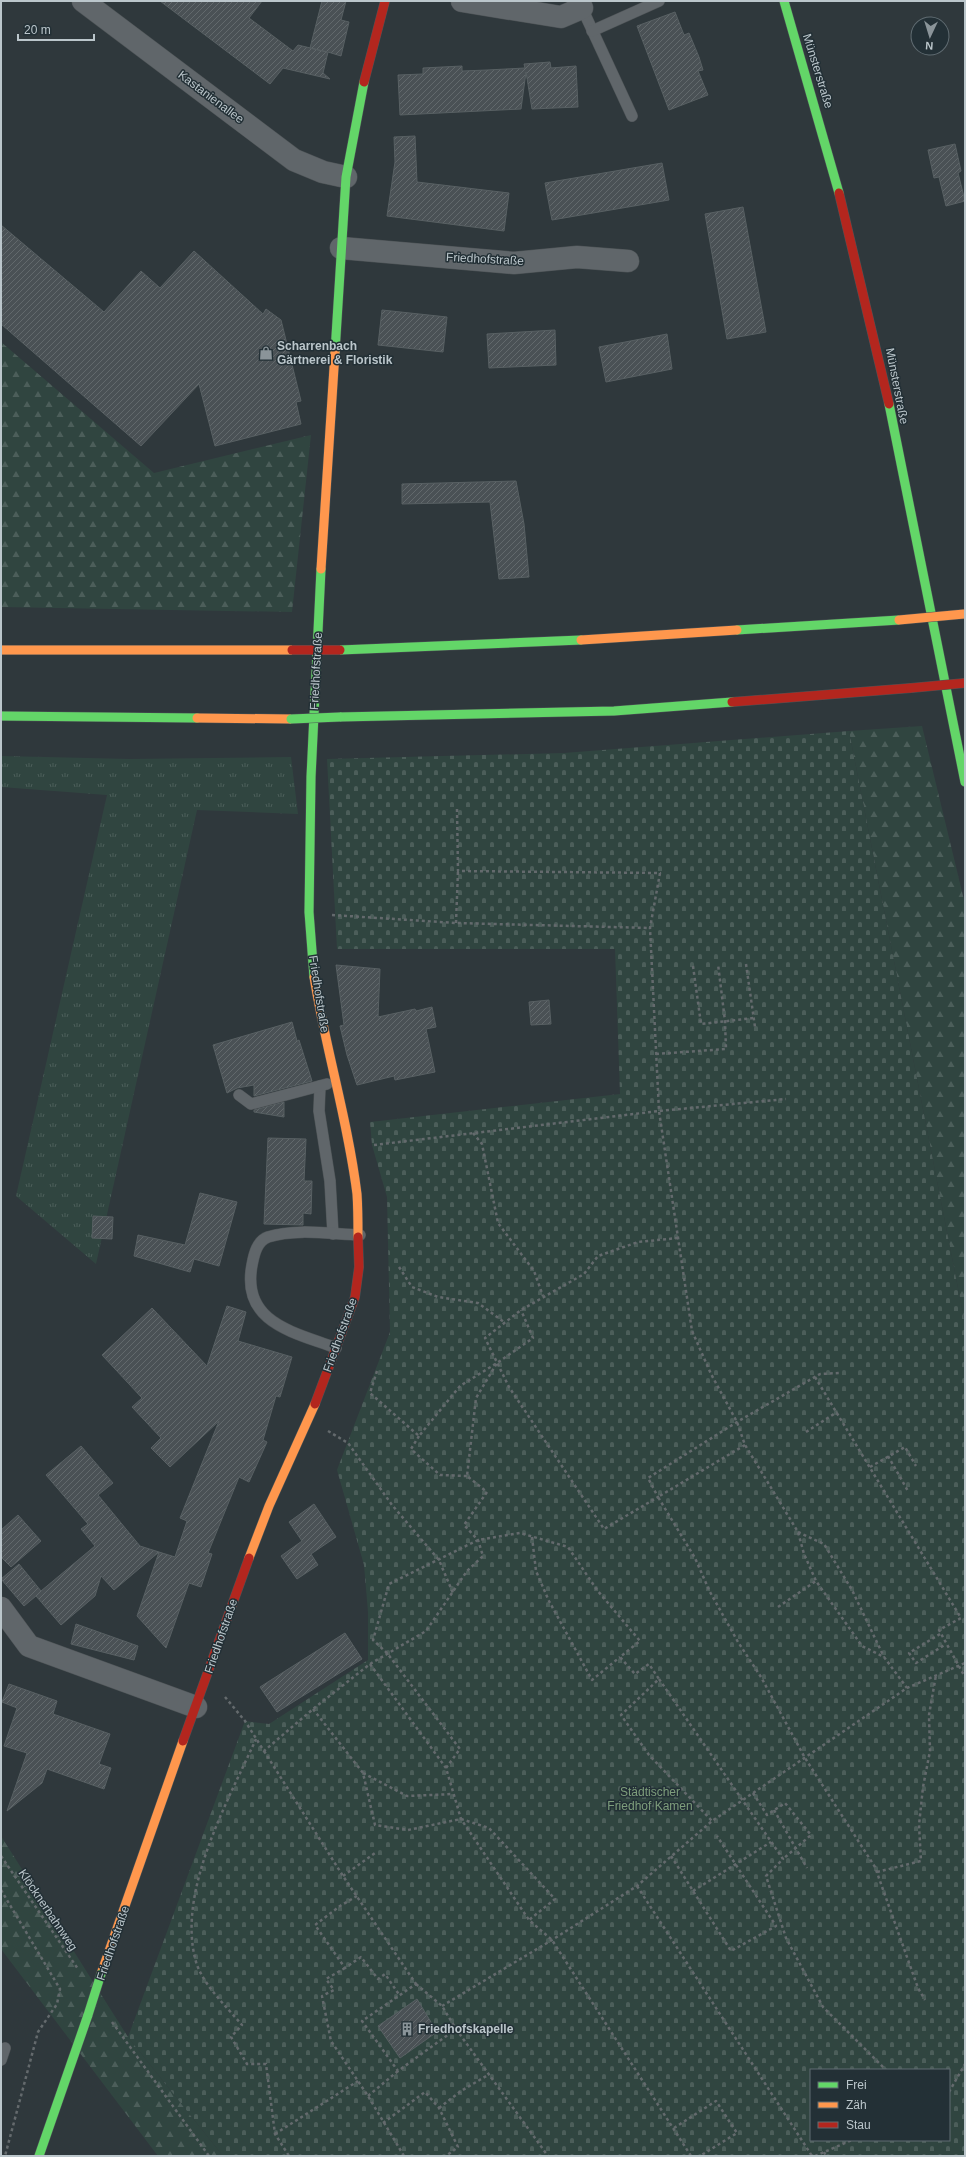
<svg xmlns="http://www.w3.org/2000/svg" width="966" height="2157" viewBox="0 0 966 2157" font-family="Helvetica,sans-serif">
<defs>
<pattern id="grass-tufts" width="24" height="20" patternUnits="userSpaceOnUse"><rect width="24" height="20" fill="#304540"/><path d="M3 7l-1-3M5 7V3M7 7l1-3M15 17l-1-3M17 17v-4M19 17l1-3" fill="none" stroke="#4c5e5a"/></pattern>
<pattern id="forest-firs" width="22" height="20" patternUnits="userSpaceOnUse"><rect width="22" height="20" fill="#304540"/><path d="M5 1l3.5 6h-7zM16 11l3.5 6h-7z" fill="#4c5e5a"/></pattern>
<pattern id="cemetery-stones" width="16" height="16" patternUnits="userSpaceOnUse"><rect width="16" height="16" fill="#304540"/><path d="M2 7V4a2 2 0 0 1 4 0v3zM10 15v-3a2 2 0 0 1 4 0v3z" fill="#4c5e5a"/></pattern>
<pattern id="building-hatch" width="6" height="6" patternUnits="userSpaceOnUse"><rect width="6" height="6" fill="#4a5155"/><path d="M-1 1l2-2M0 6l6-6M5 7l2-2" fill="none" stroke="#62696c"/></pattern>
</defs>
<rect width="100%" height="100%" fill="#2f383c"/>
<path fill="url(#grass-tufts)" d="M1 756 130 759 291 757 298 814 197 810 96 1264 16 1196 107 795 1 787Z"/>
<g fill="url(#forest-firs)">
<path d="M1 342 154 473 311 435 292 612 1 607Z"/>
<path d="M922 726 965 904V1324L849 731Z"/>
<path d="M1 1836 128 2037 223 2156H158L1 1949Z"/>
</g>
<path fill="url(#cemetery-stones)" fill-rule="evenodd" d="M849 731 965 1324V2156H223L128 2037 245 1721 269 1724 368 1660V1612L364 1565 337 1470 390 1332 387 1197 372 1145 370 1122 620 1094 615 949H337L327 759 564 753ZM811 2070H949V2140H811Z"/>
<g fill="url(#building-hatch)" stroke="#586063">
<path d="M160 1H262L249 18 293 51 298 45 327 52 310 48 322 1H346L341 20 349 22 341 56 328 52 323 73 330 79 283 68 270 84Z"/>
<path d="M675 12 684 35 689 33 699 57 703 70 698 71 708 95 669 110 637 26Z"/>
<path d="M550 62 551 68 576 66 578 107 532 109 526 72 521 109 400 115 398 75 423 74V68L462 66V71L487 70 525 68 524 64Z"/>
<path d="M415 136 417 182 509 193 504 231 387 216 395 162 394 137Z"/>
<path d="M955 144 961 171 958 173 965 201 946 206 939 177 934 178 928 150Z"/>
<path d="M662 163 669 200 552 220 545 183Z"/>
<path d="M743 207 766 332 727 339 705 214Z"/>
<path d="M1 225 104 312 141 271 160 288 194 251 263 314 266 309 281 320 301 401 296 402 301 424 215 446 199 384 141 446 1 324Z"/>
<path d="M382 310 447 317 443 352 378 345Z"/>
<path d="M555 330 556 365 489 368 487 334Z"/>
<path d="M667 334 672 369 606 382 599 347Z"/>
<path d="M516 481 524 524 529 577 499 579 490 502 402 504V484Z"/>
<path d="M336 965 380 969 378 1017 415 1009 416 1011 432 1007 436 1027 426 1029 435 1072 395 1080 394 1076 357 1085 347 1055 340 1026 344 1025Z"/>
<path d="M549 1000 551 1024 531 1025 529 1002Z"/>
<path d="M292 1022 297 1041 299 1040 312 1081 254 1096V1085L237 1088 227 1093 213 1045Z"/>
<path d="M284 1102V1117L254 1112V1110Z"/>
<path d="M268 1138 306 1139 304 1181H312L311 1214 303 1213V1225L264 1224Z"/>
<path d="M200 1193 237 1202 219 1266 194 1259 190 1272 134 1256 138 1235 185 1245Z"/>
<path d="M93 1216 113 1217 112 1239 92 1238Z"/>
<path d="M227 1306 246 1312 238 1341 292 1357 280 1397 276 1396 263 1440 267 1442 249 1482 239 1477 208 1553 212 1554 201 1587 189 1583 166 1648 137 1616 159 1552 175 1557 187 1521 180 1518 219 1421 170 1467 151 1448 161 1438 132 1407 142 1398 102 1355 152 1308 207 1366Z"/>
<path d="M81 1446 113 1483 98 1495 140 1546 159 1552 114 1590 101 1576 95 1596 61 1625 36 1596 24 1606 1 1579 19 1564 41 1591 95 1546 81 1529 88 1524 46 1475Z"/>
<path d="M314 1504 336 1537 311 1554 318 1565 297 1579 281 1556 302 1541 289 1522Z"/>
<path d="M18 1515 41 1541 11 1567 1 1557V1530Z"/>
<path d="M76 1624 138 1646 134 1660 71 1644Z"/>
<path d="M345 1633 362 1659 277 1712 260 1687Z"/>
<path d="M9 1684 57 1701 53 1714 110 1734 99 1764 111 1768 104 1789 47 1769 42 1783 7 1811 27 1753 4 1746 17 1708 2 1702Z"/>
<path d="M417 1999 437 2032 400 2058 378 2026Z"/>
</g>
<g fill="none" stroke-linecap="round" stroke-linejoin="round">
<g stroke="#4d5356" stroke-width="12">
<g id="lane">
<path d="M582 8 632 116"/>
<path d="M592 31 659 1"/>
<path d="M320 1086 319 1111 330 1181 333 1234"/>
<path d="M239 1095 251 1104 327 1084"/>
<path d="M336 1348C294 1332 241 1323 252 1265 254 1254 257 1241 268 1237 296 1228 331 1234 360 1235"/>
<path d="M1 2060 5 2048"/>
</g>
</g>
<g stroke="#4d5356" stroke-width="23">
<g id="street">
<path d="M83 1 294 160 323 172 346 177"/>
<path d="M462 1 561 17 582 8 578 1"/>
<path d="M341 248 514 263 577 257 628 261"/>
<path d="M1 1608 29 1646 196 1707"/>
</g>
</g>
<g stroke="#4d5356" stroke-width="10">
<g id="fast">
<path d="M784 1 839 193"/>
<path d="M335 352 346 177 364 82"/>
<path d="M889 404 965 782"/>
<path d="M737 630 899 620"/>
<path d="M340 650 581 640"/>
<path d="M1 716 197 718"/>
<path d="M340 717 614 711 732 702"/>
<path d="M314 977 309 912 311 777 321 569"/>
<path d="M39 2156 88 2015"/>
</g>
</g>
<g stroke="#4d5356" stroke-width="10">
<g id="slow">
<path d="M321 569 335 352"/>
<path d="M581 640 737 630"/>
<path d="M1 650H292"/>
<path d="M197 718 291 719"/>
<path d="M314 977C326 1050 348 1121 357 1194 358 1208 358 1223 358 1237"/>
<path d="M249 1558 269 1506 315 1404"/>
<path d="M101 1974 183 1741"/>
</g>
</g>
<g stroke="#4d5356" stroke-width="10">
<g id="jam">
<path d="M364 82 385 1"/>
<path d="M839 193 889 404"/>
<path d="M732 702 911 688"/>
<path d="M315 1404 355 1297 359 1267 358 1237"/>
<path d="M183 1741 249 1558"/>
</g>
</g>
<g stroke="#646a6d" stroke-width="2.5" stroke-dasharray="3 3" stroke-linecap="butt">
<path d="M457 809 458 871 660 873 650 928 659 1111 692 1331 711 1374 737 1422 745 1445 798 1532 804 1554 816 1581 862 1646 884 1657 907 1688"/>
<path d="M332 915 456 923 650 928"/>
<path d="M456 923 458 871"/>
<path d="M746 964 755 1027"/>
<path d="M693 966 701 1024 754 1018"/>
<path d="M656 1054 726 1049 725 1021 718 964"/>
<path d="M473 1133 482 1144 498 1223 534 1271 543 1296"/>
<path d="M374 1145 659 1111 786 1099"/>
<path d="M678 1238 638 1242 598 1256 584 1274 521 1310 485 1338 509 1387 604 1529 658 1497 648 1478 737 1422 820 1374 840 1373"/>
<path d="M399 1267 412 1287 438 1297 478 1303 504 1322"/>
<path d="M377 1371 370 1393 419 1436 460 1386 497 1363 533 1338 521 1310"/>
<path d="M815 1377 961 1618 939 1630 965 1677"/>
<path d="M328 1431 348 1443 392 1505 439 1560 453 1593"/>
<path d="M806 1432 837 1412"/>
<path d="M419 1436 411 1449 440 1475 467 1476"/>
<path d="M745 1445 658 1497 695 1558 710 1592 738 1642 761 1677 805 1758 875 1867 918 1988 925 2000"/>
<path d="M888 1456 908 1491"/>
<path d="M870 1467 905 1447 916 1466"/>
<path d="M798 1532 824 1544 852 1590 884 1657"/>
<path d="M532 1537 536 1571 549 1601 592 1680 620 1657"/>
<path d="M778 1607 816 1581"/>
<path d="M940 1634 909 1653 916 1663 946 1644"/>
<path d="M370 1664 446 1768 461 1819 529 1920 552 1940 691 2156"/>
<path d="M659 1679 783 1859 766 1876 786 1938 823 2007 886 2070"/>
<path d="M225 1697 245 1721 264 1751 313 1709 370 1664 426 1631 467 1571 483 1556 478 1540 464 1525 487 1492 467 1476 476 1398 497 1363"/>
<path d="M313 1709 363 1773 375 1825 408 1830 461 1819 489 1828 555 1899 529 1920"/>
<path d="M256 1739C228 1801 178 1889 195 1958 200 1982 226 2006 242 2025L231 2037 247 2064H266L275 2134 289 2156"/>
<path d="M264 1751 343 1876 416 1984"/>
<path d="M446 1768 460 1749 387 1653 373 1640 389 1584 478 1540 520 1533 568 1547 597 1590 640 1641 620 1657 635 1674 649 1664 659 1679 621 1715 649 1755 712 1821"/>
<path d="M363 1773 407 1796 453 1794"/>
<path d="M753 1793 767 1815 785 1803 811 1835 783 1859"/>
<path d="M774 1810 807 1868"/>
<path d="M1 1856 78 1969"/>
<path d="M671 1856 731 1951 776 1926 717 1836"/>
<path d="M877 1872 921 1861 919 1825 923 1787 930 1751 929 1715 936 1675"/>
<path d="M343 1876 375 1853"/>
<path d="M637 1886 812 2156"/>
<path d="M1 1890 60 1989 57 2004 38 2032 5 2156"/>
<path d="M693 1891 771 1842"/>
<path d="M357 1896 340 1906 315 1925 345 1968 361 1957 378 1979 385 1974 400 1996"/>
<path d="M345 1968 326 1979 334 1990 322 1996 331 2041 368 2096 404 2156"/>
<path d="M416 1984 442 2006 456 2029 398 2071 362 2021Z"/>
<path d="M442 2006 552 1940 637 1886 712 1821 907 1688 965 1663"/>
<path d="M112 2022 209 2156"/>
<path d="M456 2029 548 2156"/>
<path d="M949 2092 965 2064"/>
<path d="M368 2096 398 2071"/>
<path d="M439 2108 461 2091 488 2075"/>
<path d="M383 2123 425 2092 439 2108 458 2147 446 2156"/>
<path d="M674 2128 716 2101 737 2133 700 2156"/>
<path d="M275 2134 358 2081"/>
<path d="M824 2152 826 2156"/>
<path d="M815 2156 852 2140"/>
</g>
<use href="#lane" stroke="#60666a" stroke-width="11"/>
<use href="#street" stroke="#60666a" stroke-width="22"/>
<use href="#fast" stroke="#63d668" stroke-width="9"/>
<use href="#slow" stroke="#ff974d" stroke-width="9"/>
<use href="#jam" stroke="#b3261e" stroke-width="9"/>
<g stroke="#4d5356" stroke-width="10" stroke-linecap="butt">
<g id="fast-bridge">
<path d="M291 719 340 717"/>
<path d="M88 2015 101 1974"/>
</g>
</g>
<g stroke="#4d5356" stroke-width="10" stroke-linecap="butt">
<path id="slow-bridge" d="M899 620 964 614"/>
</g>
<g stroke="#4d5356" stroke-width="10" stroke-linecap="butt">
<g id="jam-bridge">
<path d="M292 650H340"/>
<path d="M911 688 965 683"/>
</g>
</g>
<use href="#fast-bridge" stroke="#63d668" stroke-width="9"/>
<use href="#slow-bridge" stroke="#ff974d" stroke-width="9"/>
<use href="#jam-bridge" stroke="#b3261e" stroke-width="9"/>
</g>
<defs>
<g id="shop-bare" transform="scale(1.08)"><path d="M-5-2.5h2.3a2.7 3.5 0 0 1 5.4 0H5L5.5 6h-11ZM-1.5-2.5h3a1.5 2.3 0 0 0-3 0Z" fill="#8a9499" stroke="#233036" stroke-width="2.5" paint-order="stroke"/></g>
<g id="building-bare" transform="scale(1.08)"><path d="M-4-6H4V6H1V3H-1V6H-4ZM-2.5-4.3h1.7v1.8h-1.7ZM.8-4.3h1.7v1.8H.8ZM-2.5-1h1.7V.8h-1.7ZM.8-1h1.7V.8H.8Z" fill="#8a9499" stroke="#233036" stroke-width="2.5" paint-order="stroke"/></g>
</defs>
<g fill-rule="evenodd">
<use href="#shop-bare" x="266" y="353"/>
<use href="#building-bare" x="407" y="2029"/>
</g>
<g text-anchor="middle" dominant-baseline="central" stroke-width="3" stroke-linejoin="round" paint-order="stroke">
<g font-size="12" fill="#bbc6cb" stroke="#233036">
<text transform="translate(818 71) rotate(73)">Münsterstraße</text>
<text transform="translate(211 97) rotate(37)">Kastanienallee</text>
<text transform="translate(485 259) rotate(3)">Friedhofstraße</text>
<text transform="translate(897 386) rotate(79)">Münsterstraße</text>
<text transform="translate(316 671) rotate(-87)">Friedhofstraße</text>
<text transform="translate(319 994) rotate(81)">Friedhofstraße</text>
<text transform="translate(340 1335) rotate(-70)">Friedhofstraße</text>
<text transform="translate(221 1636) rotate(-71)">Friedhofstraße</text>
<text transform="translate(48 1910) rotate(56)">Klöcknerbahnweg</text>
<text transform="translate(113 1943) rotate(-71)">Friedhofstraße</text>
</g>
<g font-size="12" font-weight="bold" fill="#bbc6cb" stroke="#233036" text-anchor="start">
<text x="277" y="346">Scharrenbach<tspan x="277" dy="14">Gärtnerei &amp; Floristik</tspan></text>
<text x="418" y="2029">Friedhofskapelle</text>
</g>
<g font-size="12" fill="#7e9e7c" stroke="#233036">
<text x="650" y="1792">Städtischer<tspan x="650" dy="14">Friedhof Kamen</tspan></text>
</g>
</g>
<rect width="966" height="2157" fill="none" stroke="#bbc6cb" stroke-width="4"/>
<rect x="810" y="2069" width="140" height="72" fill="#233036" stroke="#606c72"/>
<rect x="818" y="2082" width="20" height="6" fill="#63d668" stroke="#606c72"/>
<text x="846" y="2089" font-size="12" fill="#bbc6cb">Frei</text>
<rect x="818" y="2102" width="20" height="6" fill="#ff974d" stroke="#606c72"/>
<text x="846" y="2109" font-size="12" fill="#bbc6cb">Zäh</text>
<rect x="818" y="2122" width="20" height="6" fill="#b3261e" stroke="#606c72"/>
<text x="846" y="2129" font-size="12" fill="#bbc6cb">Stau</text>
<g transform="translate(930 36) rotate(184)"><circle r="19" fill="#233036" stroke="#606c72"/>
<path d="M0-3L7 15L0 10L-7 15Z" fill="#8a9499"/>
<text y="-6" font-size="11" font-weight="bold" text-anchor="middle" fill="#bbc6cb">N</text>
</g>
<path d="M18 34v6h76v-6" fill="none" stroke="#bbc6cb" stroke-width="2"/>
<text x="24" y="34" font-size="12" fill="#bbc6cb" stroke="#233036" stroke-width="3" paint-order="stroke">20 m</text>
</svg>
